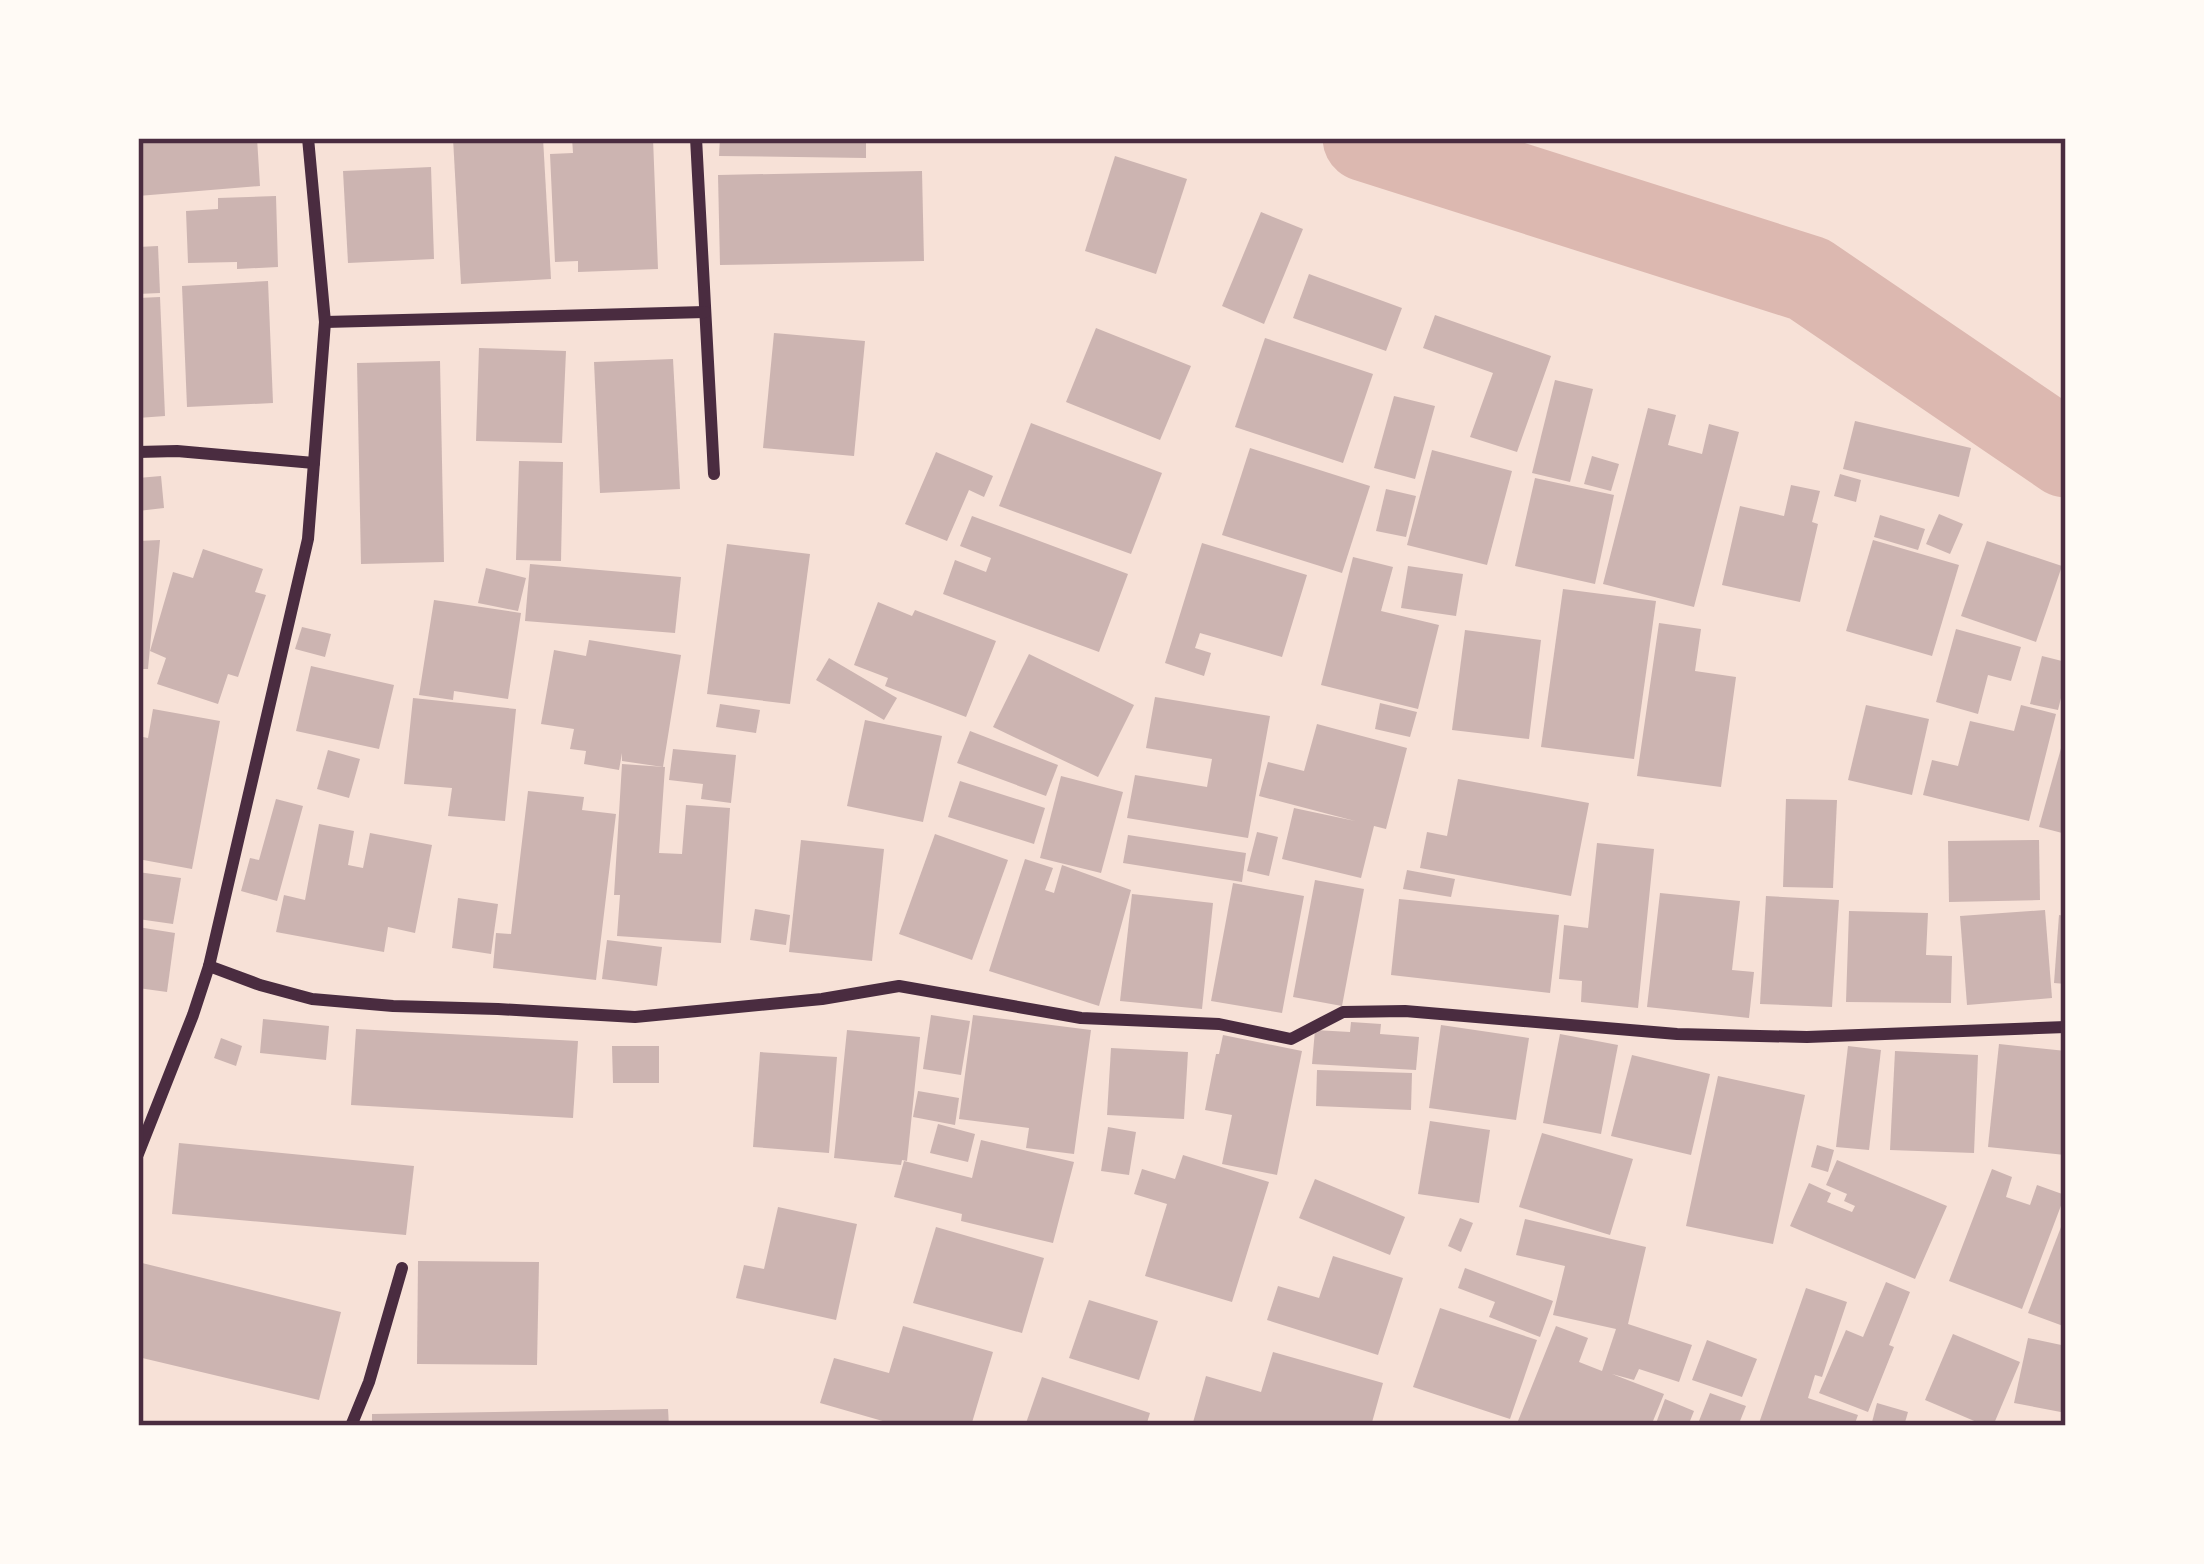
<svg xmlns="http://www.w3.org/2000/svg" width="2204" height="1564" viewBox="0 0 2204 1564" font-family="'DejaVu Sans',sans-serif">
<rect width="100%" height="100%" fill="#f7e1d7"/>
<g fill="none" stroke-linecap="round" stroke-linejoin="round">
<path stroke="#dcb8b0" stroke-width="87" d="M1366 138 1809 279 2066 454"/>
</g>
<g fill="#ccb4b1">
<path d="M138 138H257L260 186 138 196Z"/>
<path d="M453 138H543L551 279 461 284Z"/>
<path d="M572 138H653L658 269 578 272V261L555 262 550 154 573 153Z"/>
<path d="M720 138H866V158L719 156Z"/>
<path d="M1115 156 1187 179 1156 274 1085 251Z"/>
<path d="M431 167 434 259 348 263 343 171Z"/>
<path d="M922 171 924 261 720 265 718 175Z"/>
<path d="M276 196 278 267 237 269V262L188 263 186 211 218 209V198Z"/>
<path d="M1261 212 1303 229 1264 324 1222 306Z"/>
<path d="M158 246 160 293 138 294V247Z"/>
<path d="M1309 274 1402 308 1386 351 1293 318Z"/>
<path d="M268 281 273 403 187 407 182 286Z"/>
<path d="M160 297 165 416 138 418V298Z"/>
<path d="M1435 315 1551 356 1517 452 1470 437 1493 373 1423 348Z"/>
<path d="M1096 328 1191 366 1160 440 1066 402Z"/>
<path d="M774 333 865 341 854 456 763 448Z"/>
<path d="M1265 338 1373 374 1343 463 1235 427Z"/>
<path d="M479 348 566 351 562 443 476 441Z"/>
<path d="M673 359 680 489 600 493 594 362Z"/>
<path d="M440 361 444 562 361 564 357 363Z"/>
<path d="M1555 380 1593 389 1570 482 1532 473Z"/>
<path d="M1394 396 1435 406 1415 479 1374 468Z"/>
<path d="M1648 408 1676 415 1668 445 1702 454 1709 424 1739 432 1694 607 1603 584Z"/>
<path d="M1855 421 1971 448 1959 497 1843 469Z"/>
<path d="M1031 423 1162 473 1131 554 999 506Z"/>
<path d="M1250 448 1370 486 1342 573 1222 535Z"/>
<path d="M1432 450 1512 471 1487 565 1407 545Z"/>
<path d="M936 452 993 476 984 497 969 490 947 541 905 524Z"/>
<path d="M1592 456 1619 464 1611 491 1584 484Z"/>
<path d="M519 461 563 462 561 561 516 560Z"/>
<path d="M1840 474 1861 480 1856 502 1834 496Z"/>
<path d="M161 476 164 508 138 511V478Z"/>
<path d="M1535 478 1614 495 1595 584 1515 566Z"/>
<path d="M1791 485 1820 491 1812 522 1818 524 1800 602 1722 585 1740 506 1784 516Z"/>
<path d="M1386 489 1416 496 1406 537 1376 531Z"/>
<path d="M1939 514 1963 524 1950 554 1926 544Z"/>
<path d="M1880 515 1925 529 1918 550 1874 537Z"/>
<path d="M972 516 1128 574 1099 652 943 594 955 560 986 572 991 558 960 546Z"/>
<path d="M160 540 148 669H138V541Z"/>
<path d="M1873 540 1959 565 1932 656 1846 631Z"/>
<path d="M1987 541 2062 566 2036 642 1961 616Z"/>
<path d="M1202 543 1307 575 1282 657 1200 633 1195 648 1211 653 1204 676 1165 663Z"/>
<path d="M727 544 810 554 790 704 707 694Z"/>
<path d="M203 549 263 569 255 592 266 595 238 677 228 674 218 704 157 684 166 658 150 651 173 572 193 578Z"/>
<path d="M1353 557 1393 567 1381 611 1439 625 1418 709 1321 685Z"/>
<path d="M530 564 681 577 675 633 525 621Z"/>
<path d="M1408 566 1463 574 1456 616 1401 608Z"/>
<path d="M486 568 526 578 518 611 478 603Z"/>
<path d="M1563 589 1656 601 1634 759 1541 747Z"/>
<path d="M434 600 521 613 508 699 454 691 453 700 419 695Z"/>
<path d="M878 602 912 616 915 610 996 641 966 717 885 686 888 678 854 665Z"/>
<path d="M1659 623 1701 629 1695 671 1736 677 1721 787 1637 776Z"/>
<path d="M302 627 331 634 325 657 295 649Z"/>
<path d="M1956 629 2021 647 2011 681 1988 675 1978 714 1936 702Z"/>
<path d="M1465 630 1541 640 1529 739 1452 730Z"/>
<path d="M589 640 681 655 663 767 622 761V753L619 770 584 764 586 751 570 749 574 729 541 724 554 650 586 656Z"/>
<path d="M1029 654 1134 705 1098 777 993 727Z"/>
<path d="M2042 656 2066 662V678L2058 710 2030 704Z"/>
<path d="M829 658 897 698 884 720 816 680Z"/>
<path d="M311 666 394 685 379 749 296 731Z"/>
<path d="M1155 697 1270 716 1248 838 1127 818 1135 775 1207 787 1212 759 1146 748Z"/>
<path d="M413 698 516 709 505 821 448 816 452 788 404 784Z"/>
<path d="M1380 703 1417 712 1410 737 1375 729Z"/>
<path d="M720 704 760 710 756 733 716 727Z"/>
<path d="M1866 705 1929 719 1912 795 1848 780Z"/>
<path d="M2021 705 2056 714 2029 821 1923 795 1932 760 1958 766 1970 721 2014 731Z"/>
<path d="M153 709 220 721 192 869 138 859V736L148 738Z"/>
<path d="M865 720 942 736 923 822 847 806Z"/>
<path d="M1317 724 1407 748 1386 829 1374 826 1361 878 1282 859 1294 808 1355 821 1259 796 1268 762 1304 771Z"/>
<path d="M970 731 1058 765 1046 796 957 763Z"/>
<path d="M2065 734H2066V834L2039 827Z"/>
<path d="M673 749 736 755 731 803 701 799 703 784 669 780Z"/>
<path d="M328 750 360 759 349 798 317 789Z"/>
<path d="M622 764 665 767 659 853 682 854 686 805 730 808 721 943 617 936 620 895H614Z"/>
<path d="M1061 776 1123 792 1101 873 1040 858Z"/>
<path d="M1458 779 1589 803 1571 896 1420 868 1427 832 1447 836Z"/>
<path d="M960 781 1045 808 1034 844 948 817Z"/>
<path d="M528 791 584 797 582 810 616 814 596 980 493 968 496 933 511 934Z"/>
<path d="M276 799 303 806 277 901 241 891 250 858 259 860Z"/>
<path d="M1786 799 1837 800 1833 888 1783 887Z"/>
<path d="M319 824 354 831 348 865 363 868 370 833 432 845 415 933 388 927 384 952 276 932 284 895 305 900Z"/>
<path d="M1257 832 1278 837 1269 876 1247 871Z"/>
<path d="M935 834 1008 860 972 960 899 934Z"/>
<path d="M1128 835 1246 853 1242 882 1123 863Z"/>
<path d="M801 840 884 849 872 961 789 952Z"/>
<path d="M2039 840 2040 900 1949 902 1948 841Z"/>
<path d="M1597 843 1654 849 1638 1008 1581 1002 1582 981 1559 979 1564 925 1588 928Z"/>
<path d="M1025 859 1053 868 1045 890 1054 893 1062 865 1131 890 1099 1006 989 971Z"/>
<path d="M1407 870 1455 879 1451 897 1403 889Z"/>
<path d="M138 872 181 878 173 924 138 919Z"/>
<path d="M1315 880 1364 889 1342 1006 1293 997Z"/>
<path d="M1233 883 1304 896 1282 1013 1211 1001Z"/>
<path d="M1660 893 1740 901 1732 970 1754 972 1749 1018 1647 1007Z"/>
<path d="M1132 894 1213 903 1202 1009 1120 1001Z"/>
<path d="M1766 896 1839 900 1832 1007 1760 1004Z"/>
<path d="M458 898 498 904 491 954 452 948Z"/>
<path d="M1399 899 1559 915 1550 993 1391 975Z"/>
<path d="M755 909 790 915 786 945 750 940Z"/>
<path d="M2045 910 2052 998 1967 1005 1960 916Z"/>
<path d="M1849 911 1928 913 1926 955 1952 956 1951 1003 1846 1002Z"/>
<path d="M2059 915 2066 916V984L2054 983Z"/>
<path d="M138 927 175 933 167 992 138 988Z"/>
<path d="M607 940 662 947 657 986 602 979Z"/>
<path d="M931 1015 970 1021 961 1075 923 1069Z"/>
<path d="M973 1015 1091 1030 1074 1154 1026 1148 1029 1128 959 1119Z"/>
<path d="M263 1019 329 1026 326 1060 260 1053Z"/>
<path d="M1351 1022 1381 1024 1380 1034 1419 1037 1416 1070 1312 1064 1315 1030 1350 1032Z"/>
<path d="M1441 1025 1529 1038 1516 1120 1429 1108Z"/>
<path d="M356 1029 578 1041 573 1118 351 1105Z"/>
<path d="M847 1030 920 1037 907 1161 902 1160 901 1165 834 1158Z"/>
<path d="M1560 1034 1618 1045 1601 1134 1543 1123Z"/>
<path d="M1223 1035 1302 1051 1277 1175 1222 1164 1232 1115 1205 1110 1216 1054H1219Z"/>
<path d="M221 1038 242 1046 236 1066 214 1058Z"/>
<path d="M1999 1044 2066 1051 2065 1155 1988 1147Z"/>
<path d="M612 1046H659V1083H613Z"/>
<path d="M1848 1046 1881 1050 1869 1150 1836 1147Z"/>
<path d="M1111 1048 1188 1052 1184 1119 1107 1115Z"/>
<path d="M1895 1051 1978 1055 1974 1153 1890 1150Z"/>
<path d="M760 1052 837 1057 829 1153 753 1147Z"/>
<path d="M1632 1055 1710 1074 1691 1155 1611 1136Z"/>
<path d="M1317 1070 1412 1073 1411 1110 1316 1106Z"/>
<path d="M1718 1076 1805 1095 1773 1244 1686 1226Z"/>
<path d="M918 1091 959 1098 955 1125 913 1117Z"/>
<path d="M1430 1121 1490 1130 1479 1203 1418 1194Z"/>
<path d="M938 1124 975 1134 968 1162 930 1153Z"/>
<path d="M1108 1127 1136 1132 1129 1175 1101 1171Z"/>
<path d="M1542 1133 1633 1159 1610 1235 1519 1207Z"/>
<path d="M981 1140 1074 1162 1053 1243 961 1221 962 1214 894 1197 904 1161 972 1178Z"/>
<path d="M179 1143 414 1166 406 1235 172 1214Z"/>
<path d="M1817 1145 1834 1150 1828 1172 1811 1167Z"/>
<path d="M1183 1155 1269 1182 1232 1302 1145 1276 1167 1204 1134 1194 1142 1169 1175 1179Z"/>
<path d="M1837 1160 1947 1206 1915 1279 1790 1226 1809 1183 1831 1193 1827 1202 1852 1212 1855 1206 1844 1201 1847 1194 1826 1185Z"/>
<path d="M1992 1169 2012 1177 2006 1197 2030 1205 2037 1185 2065 1195 2022 1309 1949 1281Z"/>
<path d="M1315 1179 1405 1217 1390 1255 1299 1218Z"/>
<path d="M778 1207 857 1224 836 1320 736 1298 744 1265 764 1269Z"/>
<path d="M2066 1214V1327L2028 1313Z"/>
<path d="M1460 1218 1473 1223 1461 1252 1448 1246Z"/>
<path d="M1525 1219 1646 1247 1628 1324 1692 1345 1679 1382 1639 1369 1634 1380 1612 1374 1664 1394 1651 1426H1516L1556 1326 1588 1338 1579 1362 1602 1371 1616 1329 1553 1315 1565 1266 1516 1255Z"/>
<path d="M936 1227 1044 1258 1022 1333 913 1303Z"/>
<path d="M1333 1256 1403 1278 1378 1355 1267 1320 1278 1286 1319 1298Z"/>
<path d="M418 1261 539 1262 537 1365 417 1364Z"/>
<path d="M138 1262 341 1312 319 1400 138 1357Z"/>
<path d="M1465 1268 1553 1301 1540 1337 1489 1317 1495 1302 1458 1288Z"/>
<path d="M1886 1282 1910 1292 1889 1345 1894 1347 1868 1412 1819 1393 1846 1330 1863 1337Z"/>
<path d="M1806 1288 1847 1302 1822 1377 1815 1375 1808 1398 1858 1415 1854 1426H1758Z"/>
<path d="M1089 1300 1158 1321 1139 1380 1069 1358Z"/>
<path d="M1440 1308 1537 1340 1510 1419 1413 1387Z"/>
<path d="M903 1326 993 1352 971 1426H900L820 1403 834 1358 889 1373Z"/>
<path d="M1953 1334 2020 1362 1993 1426H1986L1925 1400Z"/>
<path d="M2028 1338 2066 1346V1413L2014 1403Z"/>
<path d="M1707 1340 1757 1359 1742 1397 1692 1380Z"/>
<path d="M1273 1352 1383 1383 1371 1426H1262L1252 1423 1251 1426H1192L1206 1376 1261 1392Z"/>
<path d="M1042 1377 1150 1413 1146 1426H1025Z"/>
<path d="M1710 1393 1746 1406 1738 1426H1697Z"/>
<path d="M1665 1399 1694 1411 1688 1426H1655Z"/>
<path d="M1877 1403 1908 1412 1904 1426H1871Z"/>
<path d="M668 1409 669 1426H372V1414Z"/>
</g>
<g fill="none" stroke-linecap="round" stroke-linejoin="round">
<g stroke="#4a2c40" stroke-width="12">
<path d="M696 138 714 474"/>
<path d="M325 322 705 312"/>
<path d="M138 452 177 451 314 463"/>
<path d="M209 966 260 985 312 999 393 1006 498 1009 635 1017 822 999 899 986 1081 1018 1219 1024 1291 1039 1343 1012 1405 1011 1677 1034 1807 1037 2066 1027"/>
<path d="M138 1154 193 1015 209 966 308 539 325 322 308 138"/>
<path d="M351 1426 369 1382 402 1268"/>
</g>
</g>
<rect width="2204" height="1564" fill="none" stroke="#fffaf5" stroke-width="282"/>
<rect x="141" y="141" width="1922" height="1282" fill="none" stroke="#4a2c40" stroke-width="4.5"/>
</svg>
